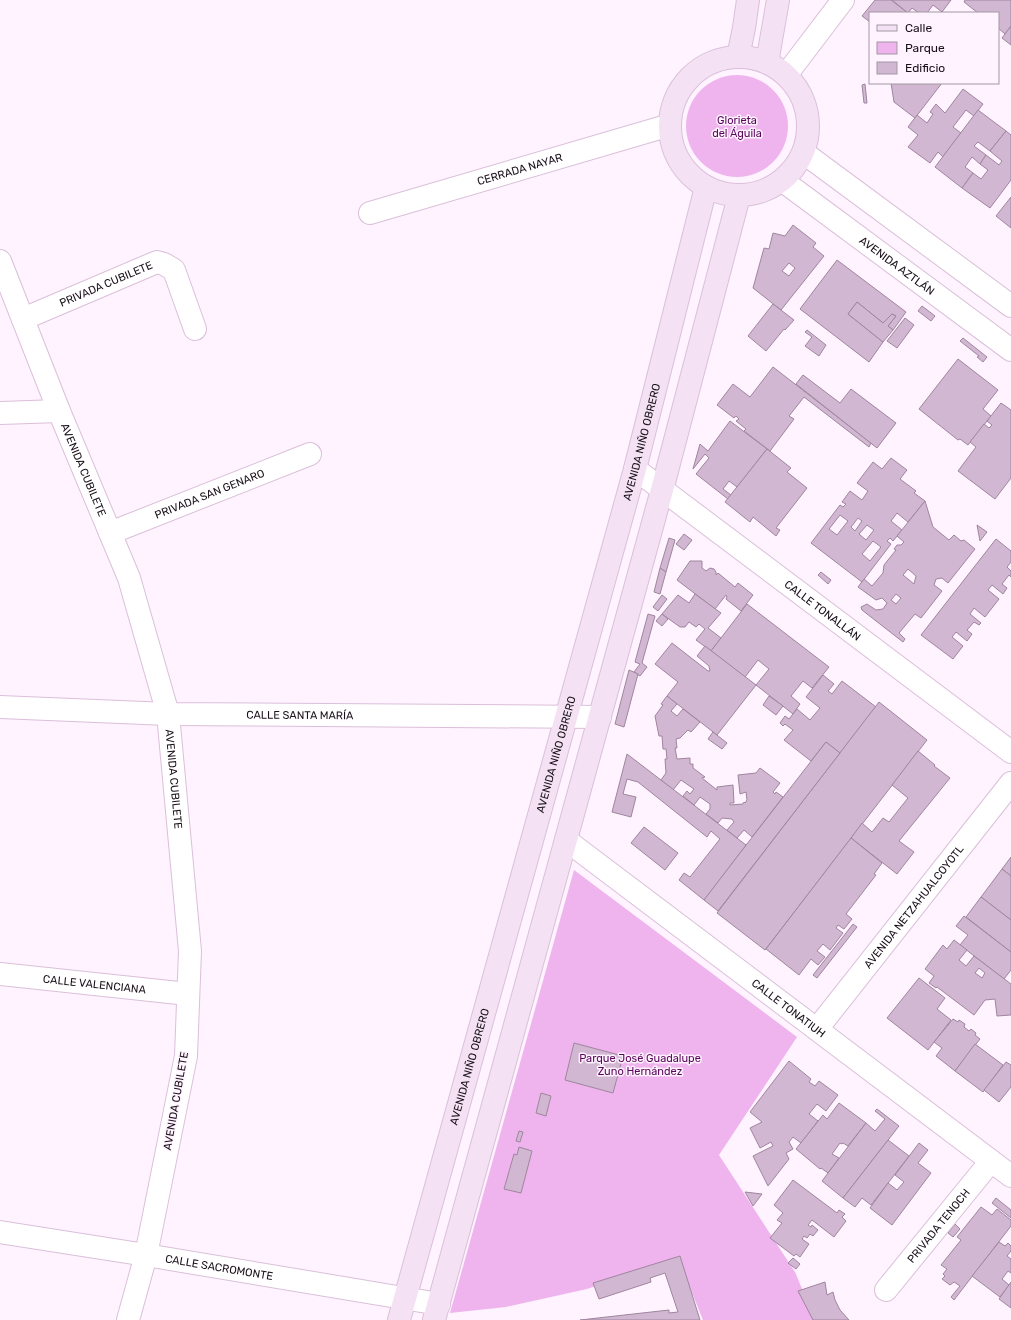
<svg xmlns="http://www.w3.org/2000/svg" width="1011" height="1320" viewBox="0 0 1011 1320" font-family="Rubik,sans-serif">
<rect width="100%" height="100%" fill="#fef3fe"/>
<g fill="#efb4ee">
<circle cx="737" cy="126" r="51"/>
<path d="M574 870 797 1037 719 1155 795 1272 815 1320H703L678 1258 587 1289 506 1307 450 1313Z"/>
</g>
<g fill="#d2b7d2" stroke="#9f859e" fill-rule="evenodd">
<path d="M875 0H891L908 13H870V22L862 16Z"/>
<path d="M892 0H951L942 12 933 5 927 13H919L912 8 908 13Z"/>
<path d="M965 0H1011V26L1005 34 998 28V13H978L964 2Z"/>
<path d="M1011 26V45L1002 38Z"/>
<path d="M891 83H942L915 118 894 102Z"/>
<path d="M865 84 867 103H864L862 85Z"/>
<path d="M963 89 983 104 974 116 966 110 953 127 961 133 943 157 938 152 930 163 908 147 918 135 908 127 917 115 927 123 933 114 930 112 936 104 945 113Z"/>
<path d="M978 110 1006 131 990 151 978 142 974 146 986 155 980 164 972 157 965 167 973 173 962 188 935 167Z"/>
<path d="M1006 131 1011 135V180L990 208 962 188 973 173 981 179 988 170 980 164 986 155 999 165 1002 161 990 151Z"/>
<path d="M1011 197V228L996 216Z"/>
<path d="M793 225 816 243 813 247 824 256 781 310 753 288 764 248 769 249 773 233 785 236ZM789 263 795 268 789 276 782 271Z"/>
<path d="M837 260 906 312 893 330 888 326 896 316 892 314 883 323 857 302 848 314 883 342 869 362 800 309Z"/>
<path d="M857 302 883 323 892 314 896 316 888 326 893 330 883 342 848 314Z"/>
<path d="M773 304 794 320 785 330 784 329 766 351 748 336Z"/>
<path d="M922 306 935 316 931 321 918 311Z"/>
<path d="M905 318 914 325 897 348 887 341Z"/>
<path d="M807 330 826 345 819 356 805 346 812 337 805 332Z"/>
<path d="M963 338 987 357 983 362 977 357 979 356 960 341Z"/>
<path d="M958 359 998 390 983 409 991 416 968 445 960 439 958 440 919 409Z"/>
<path d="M773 367 871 443 869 447 804 397 789 416 794 419 770 451 744 431 746 429 736 421 739 419 736 416 734 418 717 405 733 384 750 397Z"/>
<path d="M803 375 840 403 851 389 896 423 877 448 796 384Z"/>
<path d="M1001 403 1011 410V478L995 499 958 471 976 447 970 442 984 424 989 428 992 425 987 421Z"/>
<path d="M730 421 767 449 737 487 729 481 723 489 731 495 728 499 696 474 709 458 705 454 693 469 700 444 708 451Z"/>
<path d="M767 449 791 468 787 472 807 488 776 528 780 530 776 536 753 517 750 522 725 502Z"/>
<path d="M891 458 907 470 900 479 916 491 914 493 925 501 908 522 897 513 891 521 902 530 893 541 890 538 887 541 891 544 862 582 811 543 840 505 843 507 846 504 842 502 850 491 862 500 868 491 857 483 873 462 882 469ZM840 515 848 521 837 535 829 529ZM858 518 862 521 855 531 851 527ZM867 525 874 530 866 540 859 534ZM873 541 881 547 870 561 862 554Z"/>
<path d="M925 501 933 527 949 540 954 535 961 541 964 540 975 549 948 583 942 578 936 579 934 585 942 591 921 618 915 614 899 633 905 639 903 642 862 610 861 607 867 604 876 610 883 609 887 603 882 598 876 600 858 587 864 579 872 586 883 573 884 565 896 550 894 549 897 545H901L904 542 897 536ZM908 569 916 576 914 584 903 575ZM896 594 901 598 896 604 891 600Z"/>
<path d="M977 525 987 532 980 541Z"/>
<path d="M684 534 692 540 684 550 676 544Z"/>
<path d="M669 538 675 540 666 572 660 568Z"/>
<path d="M996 539 1011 551V562L1007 567 1011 571V577L1009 575 1002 584 1007 588 1003 594 992 585 988 590 999 599 985 617 974 608 970 614 981 623 979 625 974 622 967 630 972 634 967 641 956 632 952 637 963 646 953 659 921 635Z"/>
<path d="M690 561H702V568L706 571 710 568 714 569 716 572V575L718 573 735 587 738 583 753 595 741 611 726 599 727 597 726 595 715 609 677 580Z"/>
<path d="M660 568 666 572 660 594 654 592Z"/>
<path d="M821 572 831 580 828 584 818 575Z"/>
<path d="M695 594 721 613 708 628 721 638 711 651 696 640 705 629 699 624 696 627 689 622 685 627H680L662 614 678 595 689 603Z"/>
<path d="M662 595 667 599 658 611 653 607Z"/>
<path d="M747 604 829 667 812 688 803 681 791 696 800 704 793 714 756 685 769 669 758 660 745 677 711 651Z"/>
<path d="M648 614 655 616 642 663 647 667 640 676 634 672 640 664 635 662Z"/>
<path d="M662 614 668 619 662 626 656 621Z"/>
<path d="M672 643 708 671H710L709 666 697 656 705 646 756 685 717 735 667 696 678 682 655 664Z"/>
<path d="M629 670 638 674 624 727 615 724Z"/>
<path d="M823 675 834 684 828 691 832 694 842 681 876 707 840 753 826 742 811 761 784 740 793 730 785 724 783 726 780 723 785 716 789 719 797 709 810 720 820 708 806 697Z"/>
<path d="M667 696 677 704 671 711 677 716 683 709 700 722 691 732 688 730 680 738 676 739 677 748H675L677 759 690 758V764H693V768L705 777 702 778 717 790V787L733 785 734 803H730V805L743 804 744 802 745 803 747 800 746 792 740 794 738 775 756 773 760 768 780 783 773 792 775 794 776 792 783 797 752 837 744 830 737 838 727 830 734 822 732 819 722 818 718 823 706 814 710 809V804L700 797 694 805 683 796 687 791 690 794 694 789 681 780 673 790 661 780 666 773 665 759H667L666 749H663L662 736H659L655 716 663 705 661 704Z"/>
<path d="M769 696 783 706 776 715 763 705Z"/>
<path d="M879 702 927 740 765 950 717 913Z"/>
<path d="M713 732 727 743 722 749 708 739Z"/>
<path d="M826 742 840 753 718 911 704 900 705 898Z"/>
<path d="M918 751 935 765 934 766 950 778 899 841 914 852 897 874 851 838 862 823 872 832 883 818 889 822 908 798 892 785Z"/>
<path d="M627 754 746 845 704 900 679 880 684 873 690 877 720 839 711 831 707 837 638 782 627 779 623 794 636 797 631 817 612 812Z"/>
<path d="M644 827 678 853 665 870 631 843Z"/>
<path d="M851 838 882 863 874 874 876 875 846 914 852 919 844 929 838 925 836 928 843 933 830 950 823 944 817 951 825 957 818 965 811 959 799 975 766 949Z"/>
<path d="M1011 857V876L1002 869Z"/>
<path d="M1002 869 1011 876V920L981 897Z"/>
<path d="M981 897 1011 920V952L966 917Z"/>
<path d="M964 916 1011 952V970L1004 979 960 945 968 935 956 926Z"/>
<path d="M853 924 857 927 817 978 813 975Z"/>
<path d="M954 940 967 950 959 960 966 966 974 956 1011 984V1015L997 1016 995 999 985 1000 974 1015 937 987 936 988 929 983 934 976 925 969 943 945 947 949ZM979 968 985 973 982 978 975 973Z"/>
<path d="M919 978 945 998 937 1009 951 1020 928 1050 887 1018Z"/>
<path d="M953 1019 958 1022 959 1020 965 1024 964 1027 969 1031 971 1029 976 1033 975 1035 980 1039 955 1071 936 1056 942 1048 934 1042Z"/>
<path d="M574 1043 623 1056 613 1093 565 1080Z"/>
<path d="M975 1044 1003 1065 983 1092 955 1071Z"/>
<path d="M789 1061 811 1079 809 1082 815 1086 819 1081 838 1095 826 1111 817 1104 809 1114 818 1121 801 1143 793 1137 789 1142 793 1149 786 1153 789 1159 768 1186 753 1156 773 1146 771 1142 760 1148 750 1128 762 1122 750 1112Z"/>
<path d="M1006 1062 1011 1065V1087L999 1102 984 1090Z"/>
<path d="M541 1093 551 1096 546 1116 536 1113Z"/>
<path d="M839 1103 866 1123 848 1146 843 1143 842 1144 840 1143 832 1154 839 1158 828 1173 821 1168 820 1169 796 1149 823 1115 827 1119Z"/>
<path d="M877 1109 899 1126 843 1198 822 1181 866 1123 875 1131 885 1119 875 1111Z"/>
<path d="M519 1131 523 1132 520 1142 516 1141Z"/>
<path d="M888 1140 909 1156 871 1205 862 1198 855 1207 843 1198Z"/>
<path d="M919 1143 928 1150 918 1163 931 1173 892 1225 870 1208 888 1183 897 1190 904 1182 895 1175Z"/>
<path d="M519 1147 532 1151 521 1193 504 1189 514 1154 517 1155Z"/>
<path d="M793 1180 837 1213 839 1210 845 1214 842 1217 846 1221 834 1237 812 1220 808 1225 811 1227 812 1225 818 1230 813 1236 810 1234 807 1238 804 1236 802 1239 809 1244 800 1257 796 1254 794 1256 770 1238 782 1223 777 1220 783 1213 774 1205Z"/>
<path d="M745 1192 762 1194 753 1206Z"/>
<path d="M996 1198 1011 1210V1218L992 1203Z"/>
<path d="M981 1207 992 1215 997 1209 1011 1220V1226L954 1300 951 1297 960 1286 954 1282 950 1285 942 1279 945 1276 943 1274 947 1269 941 1265 961 1240 957 1237Z"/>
<path d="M955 1224 960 1229 953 1237 948 1233Z"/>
<path d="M999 1242 1005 1246 1008 1243 1011 1246V1251L1007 1256 1011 1259V1273L1008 1271 1002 1279 1009 1285 1000 1297 972 1276Z"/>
<path d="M680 1256 700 1320H580L669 1310V1313L678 1312 665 1273 650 1278 651 1282 599 1299 593 1283Z"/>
<path d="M793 1258 800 1264 796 1269 788 1263Z"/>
<path d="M825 1282 827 1295 833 1292 835 1300 840 1310 849 1320H813L798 1291Z"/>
<path d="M1011 1282V1308L999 1299Z"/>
</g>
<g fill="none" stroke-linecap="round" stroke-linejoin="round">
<g stroke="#dbbfda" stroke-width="24">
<g id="street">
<path d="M786 75 843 0"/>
<path d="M804 153 1011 306"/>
<path id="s1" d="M783 181 1011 350"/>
<path id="s2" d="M370 213 670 125"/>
<path id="s3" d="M0 261 59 411 129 578 168 714 190 951 186 1056 146 1255 128 1320"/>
<path id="s4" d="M23 319 157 262 164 264 174 270 195 329"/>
<path d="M0 413 59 411"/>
<path id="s5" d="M635 469 1011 752"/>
<path id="s6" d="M110 533 310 454"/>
<path id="s7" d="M0 707 168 714 600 717"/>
<path id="s8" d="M566 840 1011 1176"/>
<path id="s9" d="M0 974 188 994"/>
<path id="s10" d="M817 1029 1011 783"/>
<path id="s11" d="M0 1232 146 1255 439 1304"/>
<path id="s12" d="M886 1290 991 1161"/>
</g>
</g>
<g stroke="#dbbfda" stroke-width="24">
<g id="secondary">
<circle cx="739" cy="126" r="69"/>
<path d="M738 57 744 28 748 0"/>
<path d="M767 63 778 0"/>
<path id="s13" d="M399 1320 635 469 706 187"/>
<path d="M434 1320 662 490 739 196"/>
</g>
</g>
<use href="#street" stroke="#fff" stroke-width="22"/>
<use href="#secondary" stroke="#f4e2f4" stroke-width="22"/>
</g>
<g text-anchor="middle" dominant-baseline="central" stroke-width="3" stroke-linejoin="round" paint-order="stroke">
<g font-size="11" fill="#59055b" stroke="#fef3fe">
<text x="737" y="120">Glorieta<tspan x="737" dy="13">del Águila</tspan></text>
<text x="640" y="1058">Parque José Guadalupe<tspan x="640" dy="13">Zuno Hernández</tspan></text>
</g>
<g font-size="11" fill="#191019" stroke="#fef3fe">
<text stroke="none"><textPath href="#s2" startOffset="156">CERRADA NAYAR</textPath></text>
<text stroke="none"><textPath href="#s1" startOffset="142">AVENIDA AZTLÁN</textPath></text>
<text stroke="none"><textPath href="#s4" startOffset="90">PRIVADA CUBILETE</textPath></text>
<text stroke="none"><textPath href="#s13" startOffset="911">AVENIDA NIÑO OBRERO</textPath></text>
<text stroke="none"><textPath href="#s3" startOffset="225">AVENIDA CUBILETE</textPath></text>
<text stroke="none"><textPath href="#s6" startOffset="107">PRIVADA SAN GENARO</textPath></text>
<text stroke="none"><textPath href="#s5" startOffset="235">CALLE TONALLÁN</textPath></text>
<text stroke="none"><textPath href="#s7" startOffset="300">CALLE SANTA MARÍA</textPath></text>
<text stroke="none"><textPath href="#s13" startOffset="587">AVENIDA NIÑO OBRERO</textPath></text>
<text stroke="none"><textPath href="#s3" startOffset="549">AVENIDA CUBILETE</textPath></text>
<text stroke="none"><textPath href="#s10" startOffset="156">AVENIDA NETZAHUALCOYOTL</textPath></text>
<text stroke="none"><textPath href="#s9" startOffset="95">CALLE VALENCIANA</textPath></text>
<text stroke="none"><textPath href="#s8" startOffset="279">CALLE TONATIUH</textPath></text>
<text stroke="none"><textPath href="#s13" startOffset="263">AVENIDA NIÑO OBRERO</textPath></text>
<text transform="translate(176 1101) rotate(-80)">AVENIDA CUBILETE</text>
<text stroke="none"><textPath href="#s12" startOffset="83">PRIVADA TENOCH</textPath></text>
<text stroke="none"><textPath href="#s11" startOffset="222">CALLE SACROMONTE</textPath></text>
</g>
</g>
<rect x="869" y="12" width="130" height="72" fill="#fef3fe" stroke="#a298a2"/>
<rect x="877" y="25" width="20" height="6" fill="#f4e2f4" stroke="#a298a2"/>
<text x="905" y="32" font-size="12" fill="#191019">Calle</text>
<rect x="877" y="42" width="20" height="12" fill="#efb4ee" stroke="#a298a2"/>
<text x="905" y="52" font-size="12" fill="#191019">Parque</text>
<rect x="877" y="62" width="20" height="12" fill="#d2b7d2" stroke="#a298a2"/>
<text x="905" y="72" font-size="12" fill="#191019">Edificio</text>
</svg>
